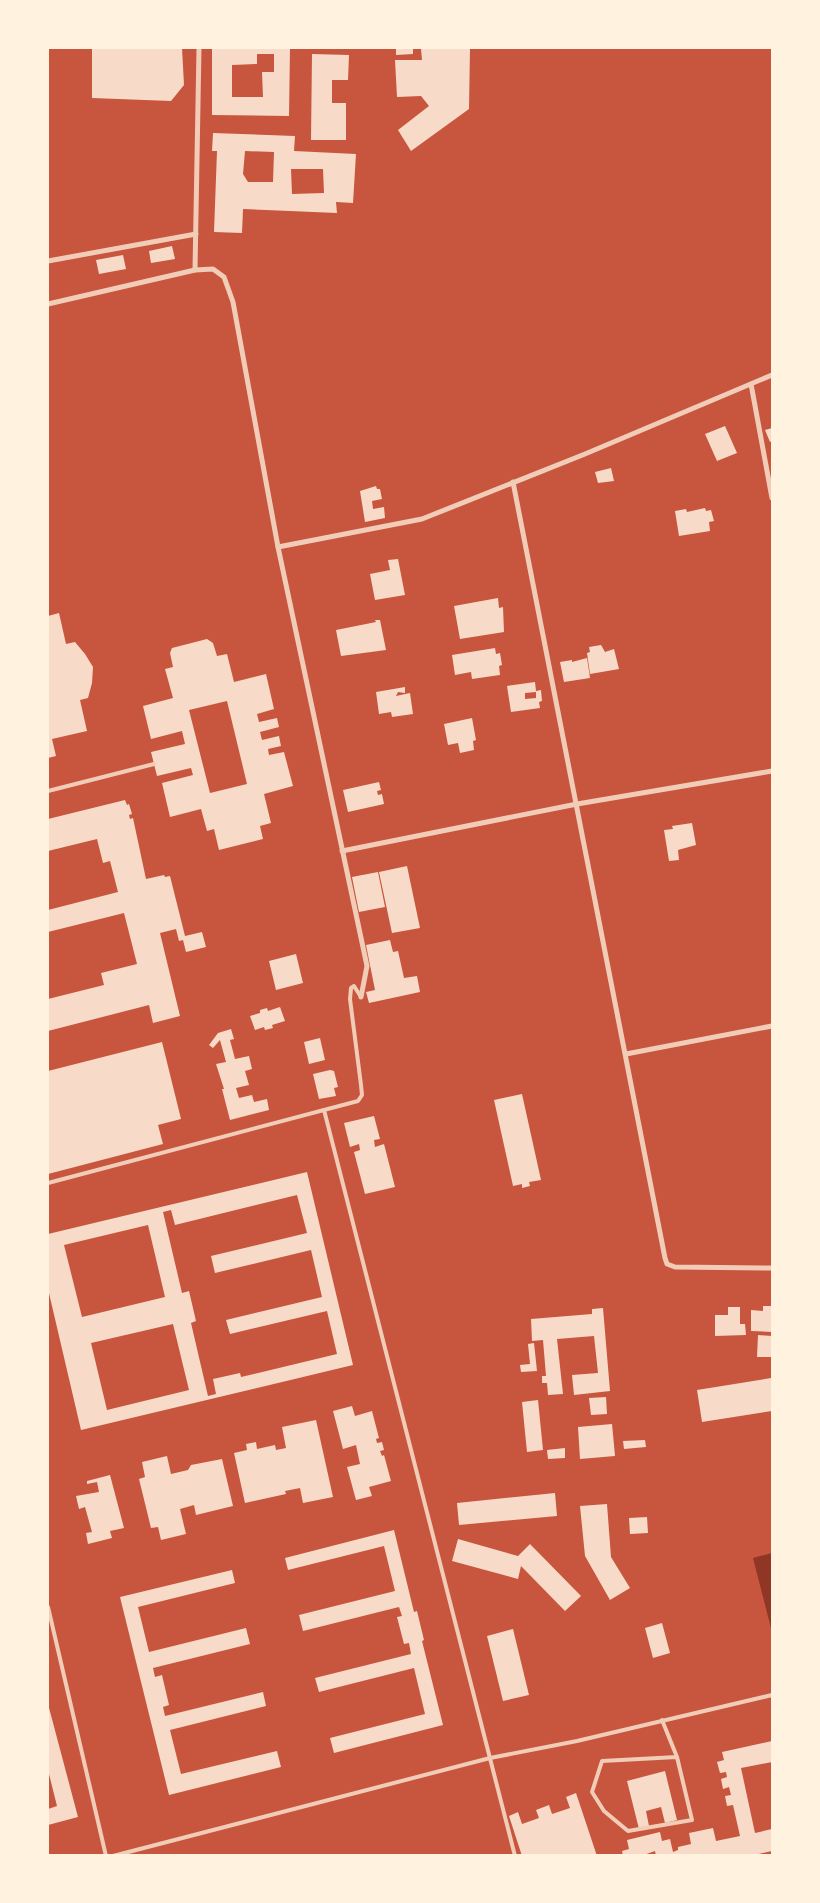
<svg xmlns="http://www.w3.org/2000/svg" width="820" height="1903" viewBox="0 0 820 1903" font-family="'Zilla Slab',serif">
<rect width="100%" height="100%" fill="#c8553d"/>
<path fill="#8f3625" d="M772 1553V1632L753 1558Z"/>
<g fill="#f7dbc8" fill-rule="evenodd">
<path d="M92 48H182L184 85 171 101 92 98Z"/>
<path d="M212 48H290L289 116 212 115ZM257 54H274V72H262L263 97H232V65L257 64Z"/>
<path d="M396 48H413V54L396 55Z"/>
<path d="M470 48 469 109 411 151 398 130 429 106 421 96 397 97 395 60H422L421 49Z"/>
<path d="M312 54 349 55 348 80H332V103H346V140H311Z"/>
<path d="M213 133 295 136 294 151 356 154 353 203 336 202 337 213 243 209 242 233 214 232 217 151H212ZM245 151 274 152 273 182H248L243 174ZM291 169H323L324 193 292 194Z"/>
<path d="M172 246 175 259 151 263 149 251Z"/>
<path d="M123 255 126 269 99 274 96 260Z"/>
<path d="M725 426 737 453 717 461 705 434Z"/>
<path d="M772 428V441L770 442 765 430Z"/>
<path d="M611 468 614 481 598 483 595 472Z"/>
<path d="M376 486 377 489H380L382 499 372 501 373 509 384 507 385 518 365 522 360 491Z"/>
<path d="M705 508 706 511 711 510 714 521 709 522 710 531 679 536 675 511 686 509 687 512Z"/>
<path d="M398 559 405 595 375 600 370 574 390 570 388 560Z"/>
<path d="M498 598 499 608 503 607 504 632 460 639 454 606Z"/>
<path d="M59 613 66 644 75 642 85 654 93 667 92 683 88 698 80 700 87 731 52 739 56 756 48 758V616Z"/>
<path d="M375 620H380L386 650 341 656 336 630 376 622Z"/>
<path d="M207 639 213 643 217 656 227 654 234 682 266 674 274 709 257 714 259 722 277 718 279 727 260 732 262 740 279 736 281 746 268 749 269 755 284 752 293 786 264 794 271 823 260 826 263 839 219 850 214 829 207 831 201 809 170 817 162 783 193 775 191 768 157 776 151 752 185 744 182 731 151 739 143 706 173 698 165 669 173 667 170 653 172 648ZM227 701 247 784 210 793 189 710Z"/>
<path d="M601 645 605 652 614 649 619 669 590 674 587 653 590 652 589 647Z"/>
<path d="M495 648 496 654 500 653 502 665 499 666 500 675 472 679 471 672 455 675 452 655Z"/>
<path d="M587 658 590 678 564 682 560 662 572 660V662Z"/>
<path d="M535 682 536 691 541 690 542 701 539 702 540 708 511 712 507 686ZM536 692V698L525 699V693Z"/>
<path d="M405 687V693L398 692 396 696 410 693 413 714 392 717 391 712 379 714 376 692Z"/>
<path d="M472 718 476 740 473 741 474 750 460 753 458 743 448 745 444 724Z"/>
<path d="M379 782 381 790 377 791 378 795 382 794 384 804 348 812 343 790Z"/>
<path d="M125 800 127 805 129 804 132 814 129 815 130 819 133 818 146 879 164 875 165 877 170 876 185 936 202 932 206 947 186 952 183 940 179 941 176 929 160 933 180 1016 153 1023 149 1005 48 1031V999L104 985 101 973 137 964 124 913 48 932V910L118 892 110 861 103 863 97 839 48 851V819Z"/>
<path d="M692 823 696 845 678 850 679 860 669 861 664 830 673 829 672 826Z"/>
<path d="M407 866 420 928 392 933 379 872Z"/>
<path d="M378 872 385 907 359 912 352 877Z"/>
<path d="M390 940 393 952 398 951 404 978 417 976 420 992 369 1003 366 992 375 990 366 945Z"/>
<path d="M296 954 303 983 276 990 269 961Z"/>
<path d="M280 1007 285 1021 272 1025 273 1028 265 1030 264 1027 255 1030 250 1016 260 1013V1010L267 1008 268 1011Z"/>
<path d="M231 1029 234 1039 230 1040 235 1059 249 1056 252 1069 245 1071 249 1085 236 1088 239 1098 252 1095 254 1102 267 1099 269 1110 230 1120 222 1089H224L216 1064 226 1062 220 1040 213 1048 209 1045 218 1033Z"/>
<path d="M320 1038 325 1060 309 1064 304 1042Z"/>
<path d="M162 1042 181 1119 158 1125 163 1144 48 1174V1071Z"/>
<path d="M330 1070 334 1071 338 1087 334 1088 336 1096 319 1099 313 1074Z"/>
<path d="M522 1094 541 1180 529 1182 530 1186 522 1188V1184L513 1186 494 1100Z"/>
<path d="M374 1116 380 1139 374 1140 375 1147 384 1144 395 1187 365 1194 354 1152 360 1150 359 1144 350 1147 344 1123Z"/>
<path d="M307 1172 353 1365 81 1430 48 1289V1234ZM297 1195 307 1233 211 1256 215 1273 311 1250 322 1297 226 1320 230 1334 327 1311 337 1354 241 1377 240 1373 213 1379 216 1394 208 1396 191 1323 196 1321 189 1291 182 1293 163 1212 171 1210 175 1225ZM148 1225 165 1297 82 1317 64 1245ZM173 1324 189 1390 107 1410 91 1343Z"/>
<path d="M763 1306H772V1332L751 1331V1310L763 1311Z"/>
<path d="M728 1307H740V1324H745L746 1335 715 1336V1315H728Z"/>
<path d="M603 1308 610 1391 574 1395 572 1375 598 1373 594 1336 557 1339 563 1394 548 1395 547 1383H542V1376H546L543 1340 532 1341 531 1319 592 1314V1309Z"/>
<path d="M758 1335 772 1336V1357H757Z"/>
<path d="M534 1343 537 1371 521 1372 520 1365 530 1364 528 1344Z"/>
<path d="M771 1378 772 1411 702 1422 697 1390Z"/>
<path d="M606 1397 607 1414 591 1415 589 1398Z"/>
<path d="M538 1400 543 1450 527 1452 522 1402Z"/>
<path d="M352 1406 355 1416 372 1411 379 1438 376 1439 377 1443 382 1442 384 1450 380 1451 382 1456 384 1455 391 1481 369 1487 372 1496 356 1500 347 1467 360 1464 356 1445 343 1449 333 1411Z"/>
<path d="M316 1420 333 1497 303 1503 300 1488 285 1491 286 1494 245 1503 234 1453 247 1450 246 1444 256 1442 257 1449 275 1445 276 1450 286 1448 282 1427Z"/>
<path d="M612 1424 615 1456 580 1459 578 1427Z"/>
<path d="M645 1440 646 1447 624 1449 623 1441Z"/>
<path d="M565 1448V1458L548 1459 547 1450Z"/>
<path d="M167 1456 171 1474 188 1470 191 1465 222 1459 233 1506 196 1515 194 1505 180 1509 186 1534 161 1540 158 1527 151 1528 139 1479 145 1477 142 1462Z"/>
<path d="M110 1475 124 1528 110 1531 112 1538 88 1544 86 1533 92 1532 85 1507 79 1509 76 1496 99 1492 97 1482 87 1484V1481Z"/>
<path d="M555 1493 557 1516 459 1525 457 1503Z"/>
<path d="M607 1504 611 1557 630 1588 610 1600 585 1556 580 1506Z"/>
<path d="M647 1517 648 1533 630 1534 629 1518Z"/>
<path d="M394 1530 414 1612 417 1611 424 1640 422 1641 443 1725 334 1753 330 1738 425 1714 414 1668 319 1692 315 1678 411 1654 409 1643 404 1644 397 1617 402 1616 399 1607 303 1631 299 1615 395 1591 384 1546 288 1570 285 1558Z"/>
<path d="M458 1539 518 1556 530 1544 581 1596 565 1611 521 1566 518 1579 452 1561Z"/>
<path d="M232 1570 235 1583 138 1607 149 1652 246 1628 250 1644 153 1668 155 1677 162 1675 169 1705 163 1707 165 1716 263 1692 266 1706 170 1730 181 1774 277 1751 281 1767 169 1795 120 1597Z"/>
<path d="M662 1623 670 1653 653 1658 645 1628Z"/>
<path d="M513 1629 529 1695 503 1701 487 1636Z"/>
<path d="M48 1704 78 1817 48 1825V1809L57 1806 48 1770Z"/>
<path d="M772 1741V1762L741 1768 755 1833 772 1829V1851L750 1856H656L655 1851 641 1856H623L622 1851 629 1849 627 1840 660 1832 662 1841 670 1839 673 1852 678 1850V1847L691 1844 689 1833 713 1828 716 1841 740 1836 733 1805 727 1806 725 1796 731 1795 729 1787 723 1789 721 1779 727 1777 726 1772 720 1773 717 1762 724 1760 722 1752Z"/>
<path d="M665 1771 677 1820 665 1823 661 1807 646 1811 649 1826 639 1829 627 1781Z"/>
<path d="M576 1793 597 1856H522L509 1816 518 1812 522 1824 539 1818 536 1810 549 1805 552 1814 570 1808 566 1797Z"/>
</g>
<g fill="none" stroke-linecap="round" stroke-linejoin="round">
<g stroke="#f1ccb7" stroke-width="4">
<path d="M48 791 154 764"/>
<path d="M324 1110 515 1856"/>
<path d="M48 1183 358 1101 362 1095 361 1085 350 999 351 988 354 986 361 997"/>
<path d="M48 1607 106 1856"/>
<path d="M662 1720 677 1757 692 1820 628 1831 604 1811 592 1792 602 1761 677 1757"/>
<path d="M113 1856 490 1758 577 1741 772 1695"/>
</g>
<g stroke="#f1ccb7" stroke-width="5">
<path d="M48 261 196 234"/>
<path d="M195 270 199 48"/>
<path d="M48 304 195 270 213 269 224 277 233 302 278 547 367 966 361 997"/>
<path d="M751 384 772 498"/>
<path d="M513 482 665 1258 667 1264 675 1267 772 1268"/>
<path d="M278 547 422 519 585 454 772 375"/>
<path d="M342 851 577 804 772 771"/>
<path d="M626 1054 772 1026"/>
</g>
</g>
<rect width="820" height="1903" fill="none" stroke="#fff3e0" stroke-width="98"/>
</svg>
